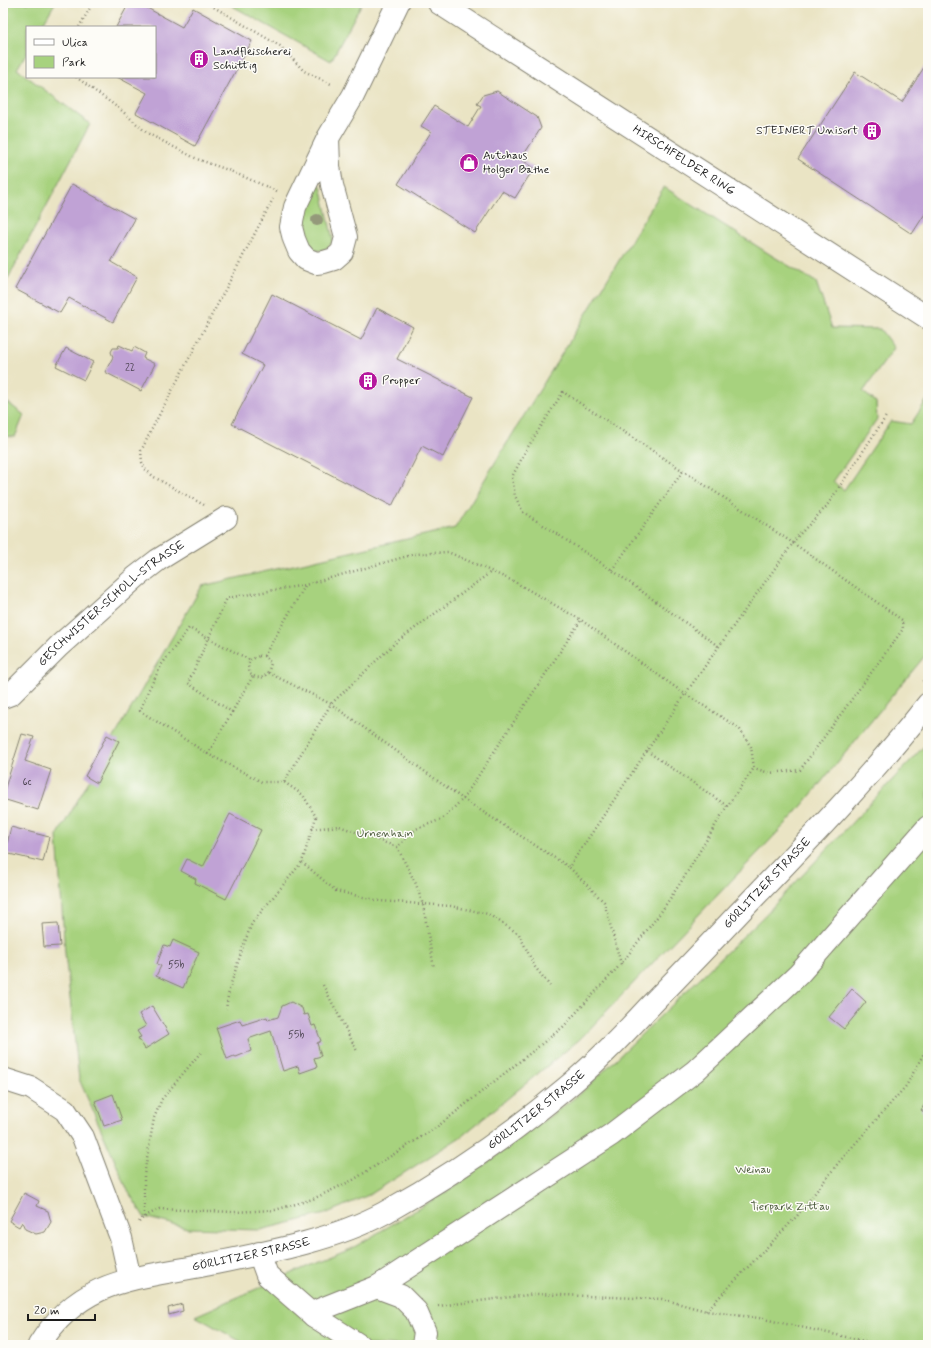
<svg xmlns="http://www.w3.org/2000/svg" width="931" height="1348" viewBox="0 0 931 1348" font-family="Mynerve,sans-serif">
<rect width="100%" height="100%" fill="#fdfcf7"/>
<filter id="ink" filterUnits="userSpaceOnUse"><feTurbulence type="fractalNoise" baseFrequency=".025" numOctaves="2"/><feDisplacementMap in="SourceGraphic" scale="8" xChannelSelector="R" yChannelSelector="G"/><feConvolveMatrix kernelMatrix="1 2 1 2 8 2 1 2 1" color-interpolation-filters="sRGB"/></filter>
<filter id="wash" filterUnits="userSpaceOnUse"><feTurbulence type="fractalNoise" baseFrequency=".012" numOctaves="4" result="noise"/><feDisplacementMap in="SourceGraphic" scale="16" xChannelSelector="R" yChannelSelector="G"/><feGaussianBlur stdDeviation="0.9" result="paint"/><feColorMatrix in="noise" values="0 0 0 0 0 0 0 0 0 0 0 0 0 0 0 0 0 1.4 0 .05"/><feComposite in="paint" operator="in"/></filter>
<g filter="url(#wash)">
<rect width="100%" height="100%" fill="#eae4c4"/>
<g fill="#a7d27e" stroke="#62774d">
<path d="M3 3H55L41 27H27V52L17 69 90 124 3 288Z"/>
<path d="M227 3H362L331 61Z"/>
<path d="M317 183 321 186 333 240C328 252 313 255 307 242 303 233 306 205 309 196 311 191 315 187 317 183Z"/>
<path d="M664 187 771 255 816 282 832 328 880 329 894 348 863 392 876 402 877 419 833 482 844 490 891 421 911 424 928 398V652L796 813 580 1039 462 1136 371 1194 325 1214 260 1230 187 1228 144 1217 128 1191 79 1079 65 953 57 836 202 586 455 528Z"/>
<path d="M3 399 24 415 15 437 3 436Z"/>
<path d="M928 742V1345H247L195 1316 311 1265 351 1249 456 1186 581 1093 764 916Z"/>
</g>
<g id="blocks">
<g fill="#c0a2d5">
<path d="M129 3H138L182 27 193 8 252 41 195 146 136 113 147 93 117 77H155V27H116Z"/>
<path d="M928 61V209L912 234 798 159 855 72 902 102Z"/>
<path d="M497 91 537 117 541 128 521 159 534 168 515 198 502 191 475 233 398 184 431 132 421 126 434 106 468 127 481 106 477 104 483 95Z"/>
<path d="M72 184 135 219 111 262 137 277 113 322 69 298 60 313 15 289Z"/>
<path d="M272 294 361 340 377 308 413 327 397 359 473 397 443 457 422 446 392 506 232 424 263 365 242 354Z"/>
<path d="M119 345 132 351 134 347 145 353 143 358 155 364 141 391 105 372 113 357 111 352 113 348H118Z"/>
<path d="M66 348 93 362 84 380 56 366Z"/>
<path d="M22 734 34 737 25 761 51 770 38 810 3 799V794Z"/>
<path d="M107 735 119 741 97 783 85 776Z"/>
<path d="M230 814 261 830 226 899 195 883 196 879 181 871 187 859 203 867Z"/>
<path d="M11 827 49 837 43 862 5 853Z"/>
<path d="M58 923 60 946 44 947 42 924Z"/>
<path d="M173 940 199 952 183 988 156 976 161 966 157 964 164 945 170 947Z"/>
<path d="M852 989 866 1002 844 1029 829 1017Z"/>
<path d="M291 1002 302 1008 304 1015 308 1014 312 1026 315 1025 321 1041 317 1043 321 1056 314 1058 317 1067 300 1073 298 1066 283 1071 271 1031 248 1039 251 1051 236 1057 234 1056 227 1059 216 1028 240 1020 242 1025 267 1017 268 1020 278 1017 282 1006Z"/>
<path d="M152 1006 169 1034 145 1049 138 1038 141 1037 137 1031 146 1026 139 1014Z"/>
<path d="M113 1094 122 1120 104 1126 95 1101Z"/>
<path d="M928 1099V1115L921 1110Z"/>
<path d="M24 1193 39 1201 37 1206 48 1211 51 1222 45 1232 36 1234 25 1229 22 1222 19 1227 9 1221Z"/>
<path d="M182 1304 183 1311 169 1315 168 1308Z"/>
</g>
</g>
</g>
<g filter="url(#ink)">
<use href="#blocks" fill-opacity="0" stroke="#838070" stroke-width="1"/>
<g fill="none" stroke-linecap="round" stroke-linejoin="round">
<g stroke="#838070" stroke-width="24">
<g id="minor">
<path id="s1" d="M439 3 928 318"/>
<path d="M328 138 329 166 332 185 346 237 342 252 334 259 324 262 316 263 306 259 299 251 294 239 291 227 295 207 328 138 353 96 398 3"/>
<path id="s2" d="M3 697 11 694 59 646 136 577 158 560 226 518"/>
<path d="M3 1079 31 1088 65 1110 83 1137 121 1238 130 1279"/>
<path d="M259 1253 267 1275 314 1316 359 1345"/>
<path d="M377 1287 401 1296 416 1311 425 1332 423 1345"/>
<path d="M314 1316 319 1310 377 1287 611 1135 695 1071 799 974 928 827"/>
</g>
</g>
<g stroke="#838070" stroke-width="24">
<g id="major">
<path id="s3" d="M39 1345C81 1278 136 1279 205 1265 264 1253 332 1241 384 1213 449 1177 510 1135 566 1088 595 1064 622 1036 648 1008 678 977 708 946 738 914 803 846 869 779 928 704"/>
</g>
</g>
<g stroke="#838070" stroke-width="2.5" stroke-dasharray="1 3" stroke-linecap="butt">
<path d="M207 3 280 46 304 71 333 85"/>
<path d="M79 27 93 3"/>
<path d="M76 77 121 110 147 133 197 159 228 170 279 192"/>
<path d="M204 505 154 477 145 469 142 462 141 451 156 421 273 199"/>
<path d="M612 570 683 471"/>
<path d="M718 646 612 570 523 512 515 496 512 477 526 450 563 392 793 543 797 537 826 507 887 415"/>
<path d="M259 656H264L271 663C268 676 263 682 250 674L248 666 250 660Z"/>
<path d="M264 656 305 586"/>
<path d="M269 673 331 704 463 799 569 867"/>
<path d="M923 682 928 676"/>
<path d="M232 712 253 676"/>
<path d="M647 751 727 806"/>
<path d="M208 754 140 711 148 691 162 664 189 628 250 660"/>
<path d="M284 782 331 704 395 643 491 572"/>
<path d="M312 829 339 826 397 847 416 829 442 819 463 799 581 620"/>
<path d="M397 847 416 884 423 905 434 968"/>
<path d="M302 862 336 891 380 901 451 906 488 914 519 934 535 967 550 986"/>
<path d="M621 964 604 902 569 867 685 694 793 543 902 620 903 629 800 770 769 773 754 768"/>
<path d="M323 985 357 1051"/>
<path d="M144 1217V1175L154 1118 162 1099 201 1052"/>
<path d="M139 1222 144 1217 159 1209 234 1212 275 1210 313 1199 353 1180 437 1127 563 1027 621 964 661 912 683 879 727 806 754 768 751 747 739 728 685 694 581 620 513 581 448 552 415 554 305 585 227 598 188 683 232 712 208 754 262 782H284L303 795 316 817 302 862 252 923 244 944 229 990 226 1009"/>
<path d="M438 1306 536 1294 662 1299 706 1311 759 1318 883 1345"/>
<path d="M706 1311 797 1216 839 1162 906 1086 928 1046"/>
</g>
<use href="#minor" stroke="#fff" stroke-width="22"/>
<use href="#major" stroke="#fff" stroke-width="22"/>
</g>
<circle fill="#94997a" cx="317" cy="220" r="6"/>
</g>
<defs>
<g id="building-disc" transform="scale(1)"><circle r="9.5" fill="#b5179e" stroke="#fdfcf7"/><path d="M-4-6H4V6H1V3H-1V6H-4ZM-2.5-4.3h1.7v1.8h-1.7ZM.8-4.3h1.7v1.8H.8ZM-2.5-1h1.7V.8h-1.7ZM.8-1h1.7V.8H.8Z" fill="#fff"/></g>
<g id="shop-disc" transform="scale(1)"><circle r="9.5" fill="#b5179e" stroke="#fdfcf7"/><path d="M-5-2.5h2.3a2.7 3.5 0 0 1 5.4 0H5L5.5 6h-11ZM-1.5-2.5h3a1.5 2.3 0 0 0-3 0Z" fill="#fff"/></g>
</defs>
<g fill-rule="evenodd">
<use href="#building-disc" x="199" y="59"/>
<use href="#building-disc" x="872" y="131"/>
<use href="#shop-disc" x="469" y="163"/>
<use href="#building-disc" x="368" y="381"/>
</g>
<g text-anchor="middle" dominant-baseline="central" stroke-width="3" stroke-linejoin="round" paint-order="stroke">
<g font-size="10" fill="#453e4a">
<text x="130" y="368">22</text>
<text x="27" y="782">6c</text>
<text x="176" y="965">55b</text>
<text x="296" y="1035">55b</text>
</g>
<g font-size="12" fill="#1c1c1c" stroke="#fdfcf7" text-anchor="start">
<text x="213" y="52">Landfleischerei<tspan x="213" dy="14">Schüttig</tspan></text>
<text x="858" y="131" text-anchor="end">STEINERT Unisort</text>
<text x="483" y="156">Autohaus<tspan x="483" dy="14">Holger Bathe</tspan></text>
<text x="382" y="381">Propper</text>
</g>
<g font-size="12" fill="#1c1c1c" stroke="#fdfcf7">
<text stroke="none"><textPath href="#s1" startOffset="291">HIRSCHFELDER RING</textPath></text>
<text stroke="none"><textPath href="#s2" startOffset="144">GESCHWISTER-SCHOLL-STRASSE</textPath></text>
<text stroke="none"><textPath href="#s3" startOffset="887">GÖRLITZER STRASSE</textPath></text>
<text stroke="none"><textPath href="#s3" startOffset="563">GÖRLITZER STRASSE</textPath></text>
<text stroke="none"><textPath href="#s3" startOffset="239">GÖRLITZER STRASSE</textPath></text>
</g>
<g font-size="12" fill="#4d5c3e" stroke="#fdfcf7">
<text x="385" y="834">Urnenhain</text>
<text x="753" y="1170">Weinau</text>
<text x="790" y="1207">Tierpark Zittau</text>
</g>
</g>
<rect width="931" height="1348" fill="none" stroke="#fdfcf7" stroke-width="16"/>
<rect x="26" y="26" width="130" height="52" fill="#fdfcf7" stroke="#a3a29f"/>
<rect x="34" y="39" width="20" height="6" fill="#ffffff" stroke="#a3a29f"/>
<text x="62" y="46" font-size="12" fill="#1c1c1c">Ulica</text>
<rect x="34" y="56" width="20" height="12" fill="#a7d27e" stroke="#a3a29f"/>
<text x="62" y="66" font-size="12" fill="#1c1c1c">Park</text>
<path d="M28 1314v6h67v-6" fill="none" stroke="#1c1c1c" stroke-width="2"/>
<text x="34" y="1314" font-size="12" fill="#1c1c1c" stroke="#fdfcf7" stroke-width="3" paint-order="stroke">20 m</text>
</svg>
